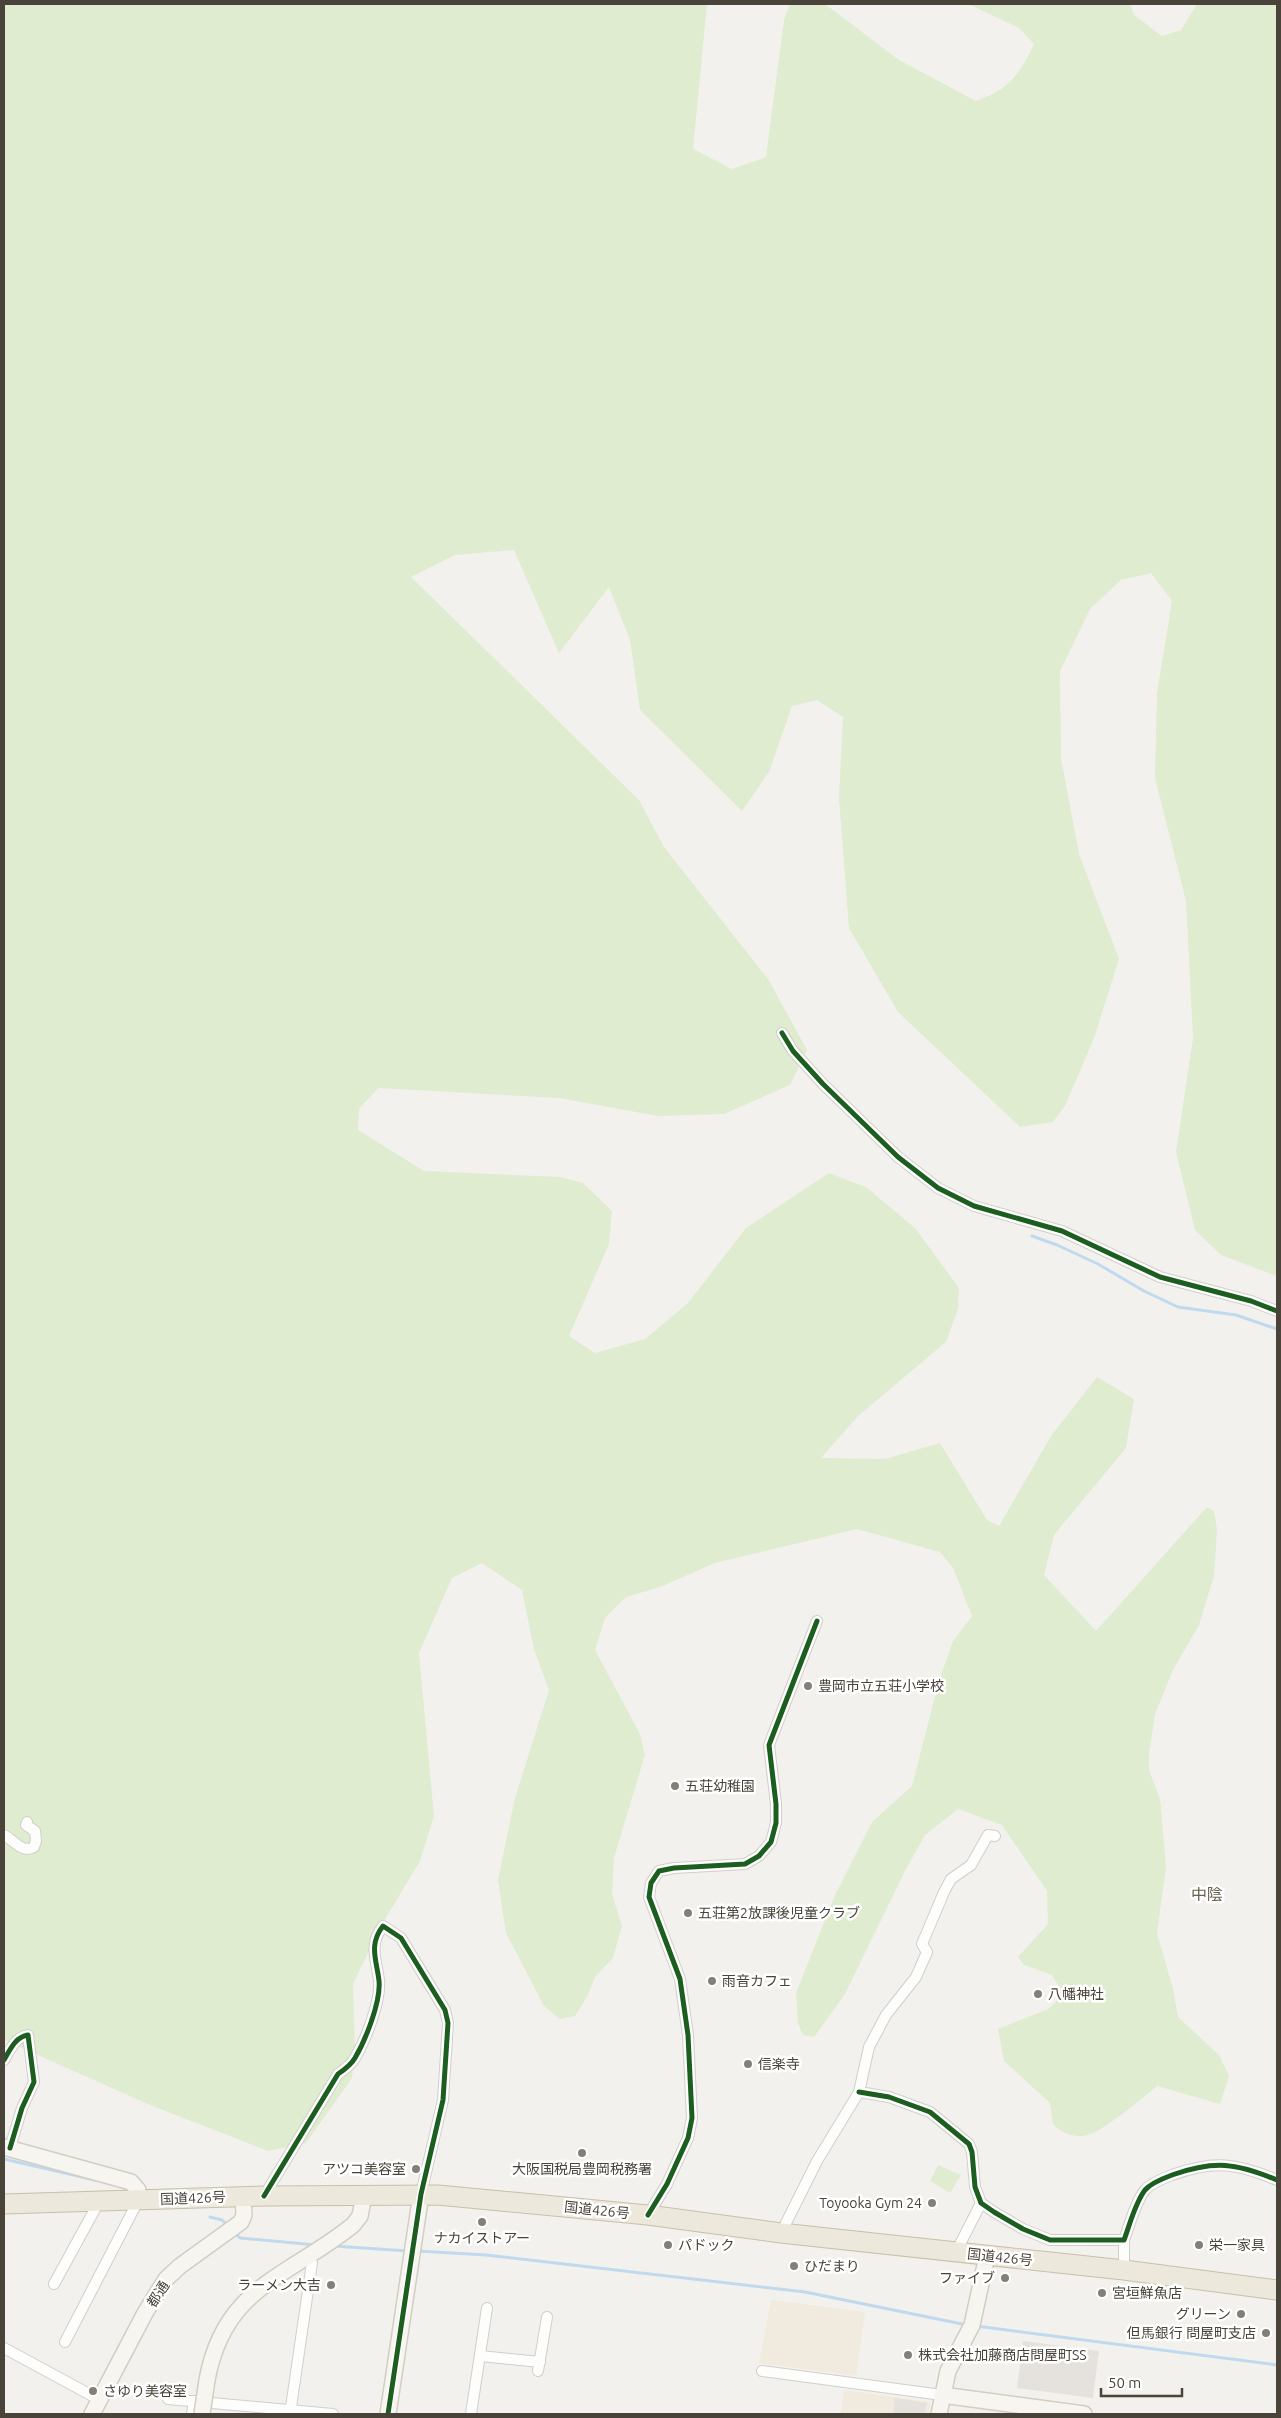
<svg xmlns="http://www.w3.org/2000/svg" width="1281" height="2418" viewBox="0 0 1281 2418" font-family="Ubuntu,'Noto Sans JP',sans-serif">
<rect width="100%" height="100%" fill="#f3f1ed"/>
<g fill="#f1eade">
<path d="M771 2300 865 2312 856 2376 759 2363Z"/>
<path d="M844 2390 930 2402 929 2414H841Z"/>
</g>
<g fill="#dfeccf">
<path d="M4 4H707L693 149 732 169 766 157 784 20 790 4H825L899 60 976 101C1010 89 1019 75 1034 44L1019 28 968 4H1130L1134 15 1162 36 1181 30 1197 4H1277V1276L1221 1255 1195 1230 1176 1152 1193 1038 1186 901 1155 778 1157 693 1172 601 1151 573 1121 580 1090 609 1060 671 1061 758 1079 854 1119 959 1094 1038 1065 1106 1053 1122 1020 1127 898 1012 849 928 839 798 843 717 817 700 792 706 769 772 742 811 640 710 630 640 609 587 559 653 514 550 455 555 411 577 639 800 664 847 768 979 807 1050 790 1085 724 1114 658 1116 559 1098 378 1088 359 1109 358 1130 424 1171 560 1177 583 1183 612 1211 609 1244 569 1336 595 1353 645 1339 688 1303 746 1228 829 1173 866 1187 915 1228 959 1288 958 1309 946 1342 858 1416 821 1458 885 1459 940 1443 987 1520 999 1526 1051 1436 1097 1377 1134 1399 1126 1448 1054 1535 1044 1575 1096 1631 1207 1507 1214 1511 1217 1530 1214 1576 1199 1625 1173 1670 1155 1714 1149 1755V1770L1160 1799 1166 1867 1157 1933 1173 1989 1178 2017 1219 2055 1229 2076 1220 2104 1157 2086C1144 2097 1103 2131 1088 2135 1074 2138 1063 2134 1053 2124L1050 2103 1004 2061 998 2029 1048 2009 1056 2002 1061 1990 1052 1975 1024 1965 1018 1957 1048 1924 1047 1891 1002 1825 958 1809 925 1835 905 1871 845 1994 814 2037 803 2035 798 2023 796 1993 835 1895 872 1822 912 1786 939 1681 953 1641 972 1616 953 1568 940 1552 857 1529 715 1563 660 1587 626 1597 605 1618 595 1650 640 1734 645 1755 614 1858 612 1894 622 1926 613 1958 595 1977 588 1995 575 2016 560 2019 544 2006 506 1933 498 1880 515 1798 549 1690 534 1649 522 1590 482 1563 452 1578 419 1653 434 1816 420 1861 381 1926 353 1984 355 2049 352 2078 306 2143 268 2151 150 2105 4 2040Z"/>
<path d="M938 2165 961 2175 950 2193 930 2181Z"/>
</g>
<g fill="#e5e2de">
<path d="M1023 2341 1099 2351 1093 2398 1017 2388Z"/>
<path d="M895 2398 927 2403 925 2414H893Z"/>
</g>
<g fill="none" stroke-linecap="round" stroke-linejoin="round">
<g stroke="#c0d9ee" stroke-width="3">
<path d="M1032 1236 1057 1245 1098 1264 1144 1291 1178 1307 1236 1315 1277 1329"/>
<path d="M4 2159 95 2180"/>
<path d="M210 2217 222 2220 228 2226"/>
<path d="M235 2233 240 2238 316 2245"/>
<path d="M334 2246 408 2251"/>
<path d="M417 2251 486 2255 805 2292 967 2325"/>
<path d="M976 2326 1277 2365"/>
</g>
<g stroke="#d1cfca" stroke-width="12">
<g id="street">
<path d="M782 1033 793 1051 823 1084 898 1157 938 1188 974 1206 1062 1231 1160 1277 1251 1301 1277 1311"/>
<path d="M4 1835C14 1840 22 1854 34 1847L36 1841 35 1831 26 1825 27 1822"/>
<path d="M4 2060C10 2050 15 2037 28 2035L34 2082 22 2108 10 2148"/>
<path d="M859 2092 889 2097 930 2112 969 2144 972 2152 975 2187 981 2203 994 2212 1023 2229 1050 2240H1124C1130 2224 1135 2203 1145 2190 1151 2183 1164 2178 1172 2175 1215 2160 1236 2163 1277 2180"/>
<path d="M264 2196 338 2074C344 2070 351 2065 355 2058 365 2041 381 2002 379 1981 377 1961 368 1945 383 1926L401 1938 445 2010 448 2023 443 2100 421 2194"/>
<path d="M648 2215 667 2184 688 2138 692 2118 688 2035 680 1979 649 1897 651 1883 659 1871 674 1868 745 1864 759 1856 771 1842 776 1823V1804L769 1745 817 1621"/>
<path d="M781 2233 817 2161 859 2092 869 2047 886 2015 916 1977 927 1952 922 1944 944 1892 951 1879 971 1865 988 1835 995 1836"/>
<path d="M956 2252 981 2203"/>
<path d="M1124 2270V2240"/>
<path d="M54 2284 100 2200"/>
<path d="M65 2342 139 2199"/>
<path d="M4 2348 100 2400"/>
<path d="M480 2356 540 2362"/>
<path d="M538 2371 547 2317"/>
<path d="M762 2371 942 2395"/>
<path d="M168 2399 333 2414"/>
<path d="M192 2414 194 2401"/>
<path d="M290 2414 312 2263 309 2254"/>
<path d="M471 2414 487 2308"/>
</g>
</g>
<g stroke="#d1cec4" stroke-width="18">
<g id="secondary">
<path d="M4 2147 131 2182 138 2190 139 2199"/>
<path d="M207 2380C224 2286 290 2276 353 2225L360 2216 364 2195"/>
<path d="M942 2395 1084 2414"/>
<path d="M92 2414 145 2313 166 2279 180 2266 241 2222 244 2215 243 2196"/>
<path d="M388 2414 421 2194"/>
<path d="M939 2414 948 2371 972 2325 987 2256"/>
</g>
</g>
<g stroke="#c9bfaa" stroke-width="21">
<path id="highway" d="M4 2204 264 2196 438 2195 648 2215 781 2233 1124 2270 1277 2290"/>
</g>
<use href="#street" stroke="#fdfdfc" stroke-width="10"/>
<use href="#secondary" stroke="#f7f5f0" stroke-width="15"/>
<use href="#highway" stroke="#ece8db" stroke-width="19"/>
<g stroke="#d1cec4" stroke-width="18" stroke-linecap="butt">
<path id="secondary-bridge" d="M202 2414 207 2380"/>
</g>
<use href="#secondary-bridge" stroke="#f7f5f0" stroke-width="15"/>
<g stroke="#fff" stroke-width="8">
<g id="cycleway">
<path d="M782 1033 793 1051 823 1084 898 1157 938 1188 974 1206 1062 1231 1160 1277 1251 1301 1277 1311"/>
<path d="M4 2060C10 2050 15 2037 28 2035L34 2082 22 2108 10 2148"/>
<path d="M859 2092 889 2097 930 2112 969 2144 972 2152 975 2187 981 2203 994 2212 1023 2229 1050 2240H1124C1130 2224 1135 2203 1145 2190 1151 2183 1164 2178 1172 2175 1215 2160 1236 2163 1277 2180"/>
<path d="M264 2196 338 2074C344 2070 351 2065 355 2058 365 2041 381 2002 379 1981 377 1961 368 1945 383 1926L401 1938 445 2010 448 2023 443 2100 421 2194 388 2414"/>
<path d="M648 2215 667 2184 688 2138 692 2118 688 2035 680 1979 649 1897 651 1883 659 1871 674 1868 745 1864 759 1856 771 1842 776 1823V1804L769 1745 817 1621"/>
</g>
</g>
<use href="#cycleway" stroke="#1b5e20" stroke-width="5"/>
</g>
<g fill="#848078" stroke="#fff" stroke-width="2">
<circle cx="808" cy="1686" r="5"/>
<circle cx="675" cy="1786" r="5"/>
<circle cx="688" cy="1913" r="5"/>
<circle cx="712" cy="1981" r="5"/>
<circle cx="1038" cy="1994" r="5"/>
<circle cx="748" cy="2064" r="5"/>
<circle cx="582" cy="2153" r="5"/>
<circle cx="416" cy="2169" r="5"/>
<circle cx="932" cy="2203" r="5"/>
<circle cx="482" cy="2222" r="5"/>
<circle cx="668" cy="2245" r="5"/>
<circle cx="1199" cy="2245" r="5"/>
<circle cx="794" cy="2266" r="5"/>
<circle cx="1005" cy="2278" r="5"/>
<circle cx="331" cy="2285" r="5"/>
<circle cx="1102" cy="2293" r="5"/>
<circle cx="1241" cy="2314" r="5"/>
<circle cx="1266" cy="2333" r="5"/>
<circle cx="908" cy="2355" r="5"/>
<circle cx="93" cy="2391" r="5"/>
</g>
<g text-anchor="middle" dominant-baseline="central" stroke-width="5" stroke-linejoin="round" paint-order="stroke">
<g font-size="14" fill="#494339" stroke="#fff" text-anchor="start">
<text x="818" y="1686">豊岡市立五荘小学校</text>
<text x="685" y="1786">五荘幼稚園</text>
<text x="698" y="1913">五荘第2放課後児童クラブ</text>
<text x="722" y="1981">雨音カフェ</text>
<text x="1048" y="1994">八幡神社</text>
<text x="758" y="2064">信楽寺</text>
<text x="406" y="2169" text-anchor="end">アツコ美容室</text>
<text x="582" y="2169" text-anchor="middle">大阪国税局豊岡税務署</text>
<text x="922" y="2203" text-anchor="end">Toyooka Gym 24</text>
<text x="482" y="2238" text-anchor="middle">ナカイストアー</text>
<text x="678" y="2245">パドック</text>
<text x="1209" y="2245">栄一家具</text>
<text x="804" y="2266">ひだまり</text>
<text x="995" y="2278" text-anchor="end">ファイブ</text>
<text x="321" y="2285" text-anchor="end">ラーメン大吉</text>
<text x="1112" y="2293">宮垣鮮魚店</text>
<text x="1231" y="2314" text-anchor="end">グリーン</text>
<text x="1256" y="2333" text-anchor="end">但馬銀行 問屋町支店</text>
<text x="918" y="2355">株式会社加藤商店問屋町SS</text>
<text x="103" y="2391">さゆり美容室</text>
</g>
<g font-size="14" fill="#494339" stroke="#fff">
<text transform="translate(193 2198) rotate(-2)">国道426号</text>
<text transform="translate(597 2210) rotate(6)">国道426号</text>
<text transform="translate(1000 2257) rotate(6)">国道426号</text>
<text transform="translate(158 2294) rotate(-57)">都通</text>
</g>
<g font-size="16" fill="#6b6250" stroke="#fff">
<text x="1207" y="1894">中陰</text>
</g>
</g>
<rect width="1281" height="2418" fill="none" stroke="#494339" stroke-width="10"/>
<path d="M1101 2388v8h81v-8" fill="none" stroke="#494339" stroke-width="2.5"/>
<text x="1108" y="2388" font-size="15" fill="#494339" stroke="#ffffff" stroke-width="4" paint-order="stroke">50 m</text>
</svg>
